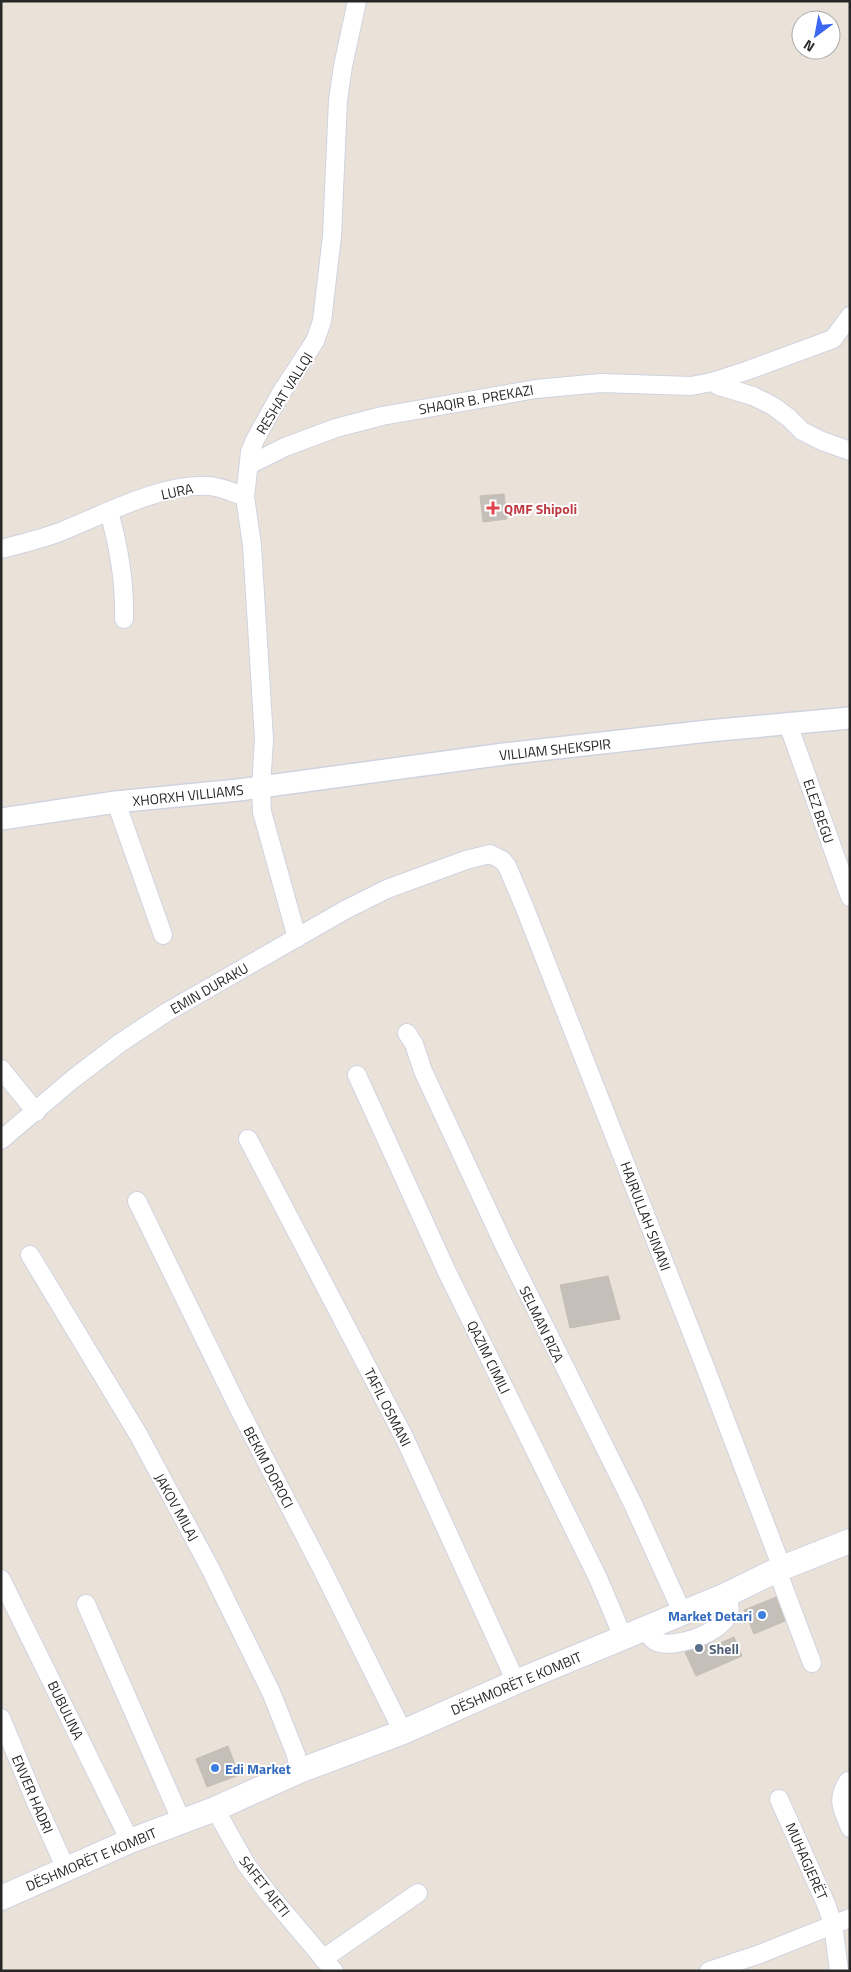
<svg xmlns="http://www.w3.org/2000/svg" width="851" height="1972" viewBox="0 0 851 1972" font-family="'Titillium Web',sans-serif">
<rect width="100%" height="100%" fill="#eae2d9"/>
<g fill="#c5bfb9" stroke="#c5beb3">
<path d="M504 494 507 519 483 522 480 496Z"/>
<path d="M608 1276 620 1319 570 1328 560 1285Z"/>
<path d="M776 1597 785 1621 754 1634 744 1610Z"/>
<path d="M734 1637 742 1656 696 1676 685 1652 711 1643 713 1646Z"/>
<path d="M228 1746 239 1775 207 1787 196 1759Z"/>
</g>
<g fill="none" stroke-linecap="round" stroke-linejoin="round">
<g stroke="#cfd3e0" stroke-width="20">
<g id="minor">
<path d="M712 382 746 371 833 339 850 316"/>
<path d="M249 465 285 447 336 428 382 416 536 389 601 383 691 386 712 382 719 386 753 396 773 406 789 418 802 431 822 441 850 451"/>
<path d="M109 512C119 547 125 582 124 619"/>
<path d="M1 549C21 544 41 539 60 532 103 515 162 483 209 486 221 487 233 492 245 497"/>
<path d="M788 724 850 897"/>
<path d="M116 802 163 935"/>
<path d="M297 938 262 812 261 787 264 739 252 545 245 497 250 452 255 440 281 393 315 341 322 321 332 236 338 100 343 66 357 1"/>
<path d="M407 1033 414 1044 423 1071 505 1247 633 1504 682 1612"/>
<path d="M1 1069 36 1112"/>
<path d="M357 1075 447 1272 598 1578 623 1637"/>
<path d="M248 1139 405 1439 516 1682"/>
<path d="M1 1140 73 1079 120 1043 167 1012 345 910 387 889 466 860 490 854 502 860 507 866 524 906 704 1364 782 1568"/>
<path d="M137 1201 240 1411 321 1567 403 1732"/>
<path d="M30 1255 138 1434 210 1568 271 1692 296 1755 299 1771"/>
<path d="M777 1570 812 1663"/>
<path d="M1 1579 130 1841"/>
<path d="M86 1604 182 1822"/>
<path d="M645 1627C648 1633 650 1639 657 1642 675 1649 722 1633 729 1613 731 1607 728 1601 726 1595"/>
<path d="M1 1718 35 1800 66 1869"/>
<path d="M848 1781C836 1800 842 1808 850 1828"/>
<path d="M779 1799 826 1904 833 1924 839 1971"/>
<path d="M215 1809 246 1864 268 1893 334 1971"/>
<path d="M323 1959 418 1893"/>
<path d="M709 1971 760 1954 850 1918"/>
</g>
</g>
<g stroke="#cfd3e0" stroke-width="24">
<path id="tertiary" d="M1 819 116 802 238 790 504 754 708 731 850 718"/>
</g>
<g stroke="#cfd3e0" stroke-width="26">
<path id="secondary" d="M1 1898 130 1841 215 1809 299 1771 403 1732 516 1682 726 1595 777 1570 850 1541"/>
</g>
<use href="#minor" stroke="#fff" stroke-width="18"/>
<use href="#tertiary" stroke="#fff" stroke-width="21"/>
<use href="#secondary" stroke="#fff" stroke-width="24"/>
</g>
<path fill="#e0444e" stroke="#fff" stroke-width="2" d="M490.5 500.5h5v5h5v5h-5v5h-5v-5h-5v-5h5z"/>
<g fill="#3f7fe0" stroke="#fff" stroke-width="2">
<circle cx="762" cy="1615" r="5"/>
<circle cx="215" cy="1768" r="5"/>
</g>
<circle fill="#5c6f8a" stroke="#fff" stroke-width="2" cx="699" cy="1648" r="5"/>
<g text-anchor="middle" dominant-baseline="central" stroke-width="4" stroke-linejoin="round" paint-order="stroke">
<g font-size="14" fill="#272727" stroke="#fff">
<text transform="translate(284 393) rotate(-58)">RESHAT VALLQI</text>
<text transform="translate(476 399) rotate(-10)">SHAQIR B. PREKAZI</text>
<text transform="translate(177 491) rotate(-12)">LURA</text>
<text transform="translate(555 749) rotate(-6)">VILLIAM SHEKSPIR</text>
<text transform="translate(188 795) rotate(-6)">XHORXH VILLIAMS</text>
<text transform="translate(819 811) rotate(71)">ELEZ BEGU</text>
<text transform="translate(209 988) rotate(-30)">EMIN DURAKU</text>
<text transform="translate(646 1216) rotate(69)">HAJRULLAH SINANI</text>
<text transform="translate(542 1324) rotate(64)">SELMAN RIZA</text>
<text transform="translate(489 1357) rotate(64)">QAZIM CIMILI</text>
<text transform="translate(388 1407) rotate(63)">TAFIL OSMANI</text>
<text transform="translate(269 1467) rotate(62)">BEKIM DOROCI</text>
<text transform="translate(177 1507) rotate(61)">JAKOV MILAJ</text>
<text transform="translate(516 1683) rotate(-23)">DËSHMORËT E KOMBIT</text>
<text transform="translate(66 1710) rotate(64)">BUBULINA</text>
<text transform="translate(33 1794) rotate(67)">ENVER HADRI</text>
<text transform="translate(91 1859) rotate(-23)">DËSHMORËT E KOMBIT</text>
<text transform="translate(807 1861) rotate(66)">MUHAGJERËT</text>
<text transform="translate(265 1886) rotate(52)">SAFET AJETI</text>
</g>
<g font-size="14" font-weight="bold" fill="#be3a42" stroke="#fff" text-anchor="start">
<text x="504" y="508">QMF Shipoli</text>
</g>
<g font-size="14" font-weight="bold" fill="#366cbe" stroke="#fff" text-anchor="end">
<text x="752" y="1615">Market Detari</text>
<text x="225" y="1768" text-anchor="start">Edi Market</text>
</g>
<g font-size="14" font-weight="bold" fill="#4e5e75" stroke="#fff" text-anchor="start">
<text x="709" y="1648">Shell</text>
</g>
</g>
<rect width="851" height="1972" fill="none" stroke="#272727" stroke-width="5"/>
<g transform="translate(816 35) rotate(212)"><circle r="24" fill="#ffffff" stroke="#a9a9a9"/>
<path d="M0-4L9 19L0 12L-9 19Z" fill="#3d66f3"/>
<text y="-8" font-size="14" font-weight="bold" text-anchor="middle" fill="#272727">N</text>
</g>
</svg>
